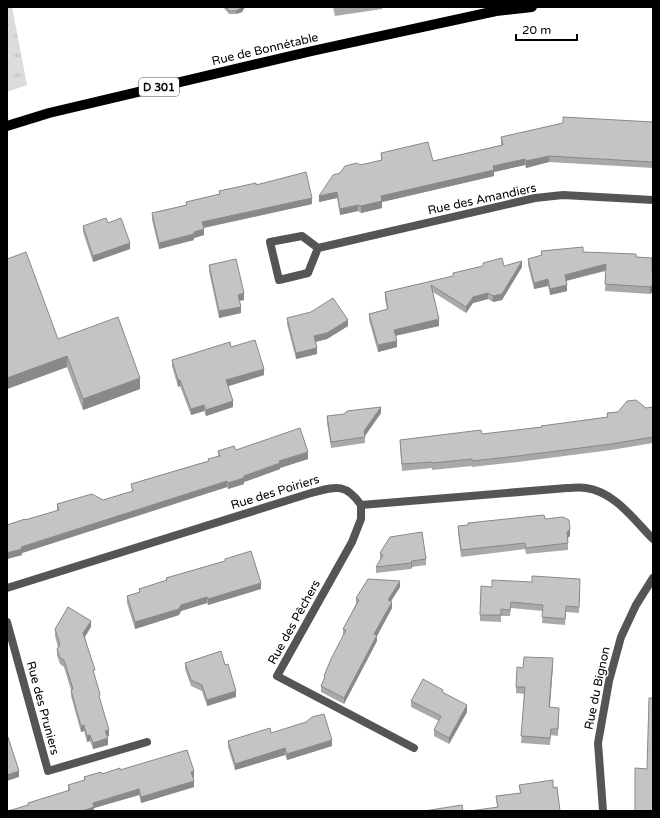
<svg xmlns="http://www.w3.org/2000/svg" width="660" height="818" viewBox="0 0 660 818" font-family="'Varela Round',sans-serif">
<defs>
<pattern id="grass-tufts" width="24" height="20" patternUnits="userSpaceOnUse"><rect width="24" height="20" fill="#dcdcdc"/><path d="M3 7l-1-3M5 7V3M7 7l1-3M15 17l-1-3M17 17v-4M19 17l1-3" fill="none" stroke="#bbb"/></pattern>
</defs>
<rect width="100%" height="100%" fill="#fff"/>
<path fill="url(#grass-tufts)" d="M7 7H12L27 85 7 92Z"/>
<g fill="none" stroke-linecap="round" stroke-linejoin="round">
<g stroke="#555" stroke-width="8">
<path d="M318 248 308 273 279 280 270 242 302 236 318 248 535 198 563 195 653 200"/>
<path d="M361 505V519L352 542 277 676 414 748"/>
<path d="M7 588 311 493C335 487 345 482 361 505L567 488C573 488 580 487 586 488 615 492 634 520 653 539"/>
<path d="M7 622 48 771 147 742"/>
<path d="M603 811 598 743 609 681 621 637 636 605 653 578"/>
</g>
<path stroke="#000" stroke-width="10" d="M7 126 49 113 312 51 496 11 532 7"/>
</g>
<g fill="#a9a9a9">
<path d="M223 7H245L242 12 236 14H229L224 8Z"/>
<path d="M333 7H383L382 9 335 16Z"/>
<path d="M653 122V168L549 162 526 168 525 165 494 172V176L382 202V208L361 213 358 211 340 215 337 198 319 202 340 173 360 165 381 161V153L433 161 501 145V137Z"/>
<path d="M256 185 312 204 204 228V235L194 238V240L159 249 152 220V213L186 205V202L219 195V191Z"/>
<path d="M108 223 130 249 93 262 83 232V226Z"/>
<path d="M541 251 583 252 636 257 653 272V291L650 294 605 291 606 271 566 281 567 291 550 295 548 286 534 289 528 265V259L541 256Z"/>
<path d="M7 259 58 339 140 389 83 410 67 367 7 389Z"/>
<path d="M483 263 504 266 522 267 502 300 493 302 488 299 473 303 466 313 433 292 439 326 395 336 397 347 378 352 369 320V314L387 309 385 299V292L453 276V273L483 266Z"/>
<path d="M209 265 244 300 239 301 241 313 219 318 209 271Z"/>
<path d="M287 318 348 326 327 339 316 342 317 354 296 359 287 324Z"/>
<path d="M172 360 264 375 228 386 233 407 206 416 204 411 191 415 180 386 178 387 172 366Z"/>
<path d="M653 407V443L611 450 518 462 472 467V466L432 470V468L402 471 400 446V440L482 434 542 427 607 417V413Z"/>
<path d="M381 413 365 436V443L331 448 327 423V416Z"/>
<path d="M236 450 308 459 280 468V469L244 482V484L228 489 227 487 22 553V555L7 559 25 520 57 511V504L103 500 132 491 131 484 208 461V459L218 456V451Z"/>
<path d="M545 519 570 536 568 538V550L526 554 525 549 461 557 458 532V526Z"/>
<path d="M380 553 426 559V565L412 567 411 569 376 573V567L380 560Z"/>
<path d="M225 559 261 589 208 605 207 603 181 611 179 615 135 629 127 603V596L139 593V589L166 581V578L225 561Z"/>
<path d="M580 586 579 613 566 612 565 625 542 623 543 611 511 608 510 616H501V622L480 621V615L492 587Z"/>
<path d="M400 587 391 601 392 608 377 636V641L344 704 321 692V686L324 680V676L344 635H343V629L356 604V598Z"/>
<path d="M91 627 85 637 109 736H107L108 745 93 749 90 741 87 742 84 731 81 732 71 696V690L64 667 60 664 57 655V649L58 647 55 636V629Z"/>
<path d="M185 663 225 665 236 697 207 706 202 691 191 686 185 669Z"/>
<path d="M553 665 550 707 559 714 558 736 551 735 550 745 521 743 524 694 516 693V687L523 668Z"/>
<path d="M443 692 467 712 449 744 434 736V730L439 721 411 707V701Z"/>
<path d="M271 733 332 746 287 760 285 755 235 770 228 747V741Z"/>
<path d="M120 770 194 777 193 778 194 787 141 803 139 795 94 808V811L28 805V803L68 791V785L84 780V777Z"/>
<path d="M519 785 553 788 497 807 496 796 520 793Z"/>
</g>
<g fill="#898989">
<path d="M243 7H245L242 12 236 14V11Z"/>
<path d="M549 156V162L526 168V161Z"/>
<path d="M525 159V165L494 172V176L382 202V208L361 213V206L381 196 493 166Z"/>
<path d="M337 192V198L319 202V196Z"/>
<path d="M312 198V204L202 228V222Z"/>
<path d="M358 205V211L340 215V209Z"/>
<path d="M204 229V235L194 238V240L159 249V243Z"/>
<path d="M130 243V249L93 262V256Z"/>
<path d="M522 261V267L502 300 493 302V296Z"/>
<path d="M606 264V270L565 281V275Z"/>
<path d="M548 279V286L534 289V283Z"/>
<path d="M567 285V291L550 295V289Z"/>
<path d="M653 285V291L650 294V287Z"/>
<path d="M244 293V300L238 301V295Z"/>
<path d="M488 293V299L473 303 466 313V307L473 297Z"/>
<path d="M241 307V313L219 318V311Z"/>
<path d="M439 319V326L394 336V330Z"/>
<path d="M348 320V326L327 339 314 342V336Z"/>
<path d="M397 341V347L378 352V345Z"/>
<path d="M317 348V354L296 359V353Z"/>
<path d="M67 356V367L7 389V378Z"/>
<path d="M264 369V375L226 387V380Z"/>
<path d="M140 378V389L83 410V399Z"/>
<path d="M178 380H180V386L178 387Z"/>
<path d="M233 401V407L206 416V410Z"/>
<path d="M204 405V411L191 415V409Z"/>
<path d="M381 407V413L364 437V431Z"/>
<path d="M308 452V459L280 468V469L244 482V484L228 489V483L244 476 279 461Z"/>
<path d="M227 481V487L22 553V555L7 559V553L21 547Z"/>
<path d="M570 529V536L567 538V532Z"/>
<path d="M412 561V567L411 569V563Z"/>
<path d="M400 581V587L388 606V600Z"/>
<path d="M261 583V589L208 605V599Z"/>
<path d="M207 597V603L181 611 179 615 135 629V622L181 605Z"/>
<path d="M392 602V608L377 636V641L344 704V698L374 634Z"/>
<path d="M91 621V627L83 639V633Z"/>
<path d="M553 658V665L549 714V707Z"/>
<path d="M236 691V697L207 706V700Z"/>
<path d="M467 705V712L449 744V738Z"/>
<path d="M84 725V731L81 732V726Z"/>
<path d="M109 730V736L105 737V731Z"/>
<path d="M90 735V741L87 742V736Z"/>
<path d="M108 738V745L93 749V743Z"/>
<path d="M332 740V746L287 760V754Z"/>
<path d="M285 748V755L235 770V764Z"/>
<path d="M19 771V777L7 781V775Z"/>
<path d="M194 771V777L191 778V772Z"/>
<path d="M194 781V787L141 803V797Z"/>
<path d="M139 789V795L94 808V811H82L93 803Z"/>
</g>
<g fill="#c4c4c4" stroke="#898989">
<path d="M226 7H243L236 11H229Z"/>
<path d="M563 117 653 122V162L549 156 526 161 525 159 493 166 494 170 381 196 382 201 361 206 358 205 340 209 337 192 319 196 333 175 340 173 345 166 357 163 360 165 382 160 381 153 428 142 433 161 503 145 501 137 563 123Z"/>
<path d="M306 172 312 198 202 222 204 229 194 232V234L159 243 152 213 187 205 186 202 220 194 219 191 256 183V185Z"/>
<path d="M106 218 108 223 121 218 130 243 93 256 83 226Z"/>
<path d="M583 247V252L636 254V257L652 258V271L653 272V285L650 287 605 284 606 264 565 275 567 285 550 289 548 279 534 283 528 259 542 255 541 251Z"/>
<path d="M26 252 58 339 118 317 140 378 83 399 67 356 7 378V259Z"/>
<path d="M502 258 504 266 522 261 502 294 493 296 488 293 473 297 466 307 431 285 439 319 394 330 397 341 378 345 369 314 388 309 385 292 453 276V273L483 266V263Z"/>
<path d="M236 259 244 293 238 295 241 307 219 311 209 265Z"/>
<path d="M333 298 348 320 327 333 314 336 317 348 296 353 287 318 311 312Z"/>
<path d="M255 340 264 369 226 380 233 401 206 410 204 405 191 409 180 380H178L172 360 230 342 231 347Z"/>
<path d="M636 400 646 408 653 407V437L611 444 518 456 472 461V459L432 463V462L402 464 400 440 481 430 482 434 542 427 541 426 608 417 607 413 618 412 627 401Z"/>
<path d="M381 407 364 431 365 437 331 442 327 416 344 414 347 411Z"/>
<path d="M300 428 308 452 279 461 280 463 244 476V478L228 483 227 481 21 547 22 549 7 553V525L25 519V520L59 510 57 504 92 494 103 500 133 491 131 484 209 461 208 459 220 456 218 451 234 446 236 450Z"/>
<path d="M544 515 545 519 563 517 569 520 570 529 567 532 568 543 526 548 525 543 461 550 458 526 468 525V523Z"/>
<path d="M422 532 426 559 412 561 411 563 376 567 383 555 380 553 390 537Z"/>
<path d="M251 551 261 583 208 599 207 597 181 605 179 609 135 622 127 596 140 592 139 589 167 580 166 578 225 561V559Z"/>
<path d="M532 576 580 579 579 607 566 606 565 619 542 617 543 605 511 602 510 610 501 609V615H480L481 586 492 587V580L532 582Z"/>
<path d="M368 579 400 581 388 600 392 602 374 634 377 635 344 698 321 686 325 677 324 676 331 659 346 630 343 629 359 600 356 598Z"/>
<path d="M68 607 91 621 83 633 95 670H93L100 694 99 696 109 730 105 731 108 738 93 743 90 735 87 736 84 725 81 726 71 690 73 689 64 660 60 658 57 649 60 645 55 629Z"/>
<path d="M221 651 225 665 228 664 236 691 207 700 202 685 191 680 185 663Z"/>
<path d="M524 657 553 658 549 707 559 708 558 729H551L550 738 521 736 525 687H516L517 667 523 668Z"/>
<path d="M423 679 443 690 442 692 467 705 449 738 434 730 441 716 411 701Z"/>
<path d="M649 698H653V811H635V768L647 769Z"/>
<path d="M324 714 332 740 287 754 285 748 235 764 228 741 270 728 271 733 306 722 312 717Z"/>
<path d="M7 737H8L19 771 7 775Z"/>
<path d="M187 750 194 771 191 772 194 781 141 797 139 789 93 803 94 807 82 811H8L28 805V803L70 790 68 785 85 780 84 777 101 772 102 774 120 768V770Z"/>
<path d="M553 780V788L557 787 560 811H470L498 807 496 796 521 793 519 785Z"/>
<path d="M462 805 463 811H424Z"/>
</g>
<g text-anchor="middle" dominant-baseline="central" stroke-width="3" stroke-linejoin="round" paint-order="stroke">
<rect fill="#fff" stroke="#4c4c4c" stroke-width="1" x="139" y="78" width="40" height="18" rx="3"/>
<g font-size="11" font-weight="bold" fill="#000">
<text x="159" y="87">D 301</text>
</g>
<g font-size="12" fill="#000" stroke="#fff">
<text transform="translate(265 49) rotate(-13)">Rue de Bonnétable</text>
<text transform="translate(482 199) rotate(-12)">Rue des Amandiers</text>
<text transform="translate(275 492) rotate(-17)">Rue des Poiriers</text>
<text transform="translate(294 622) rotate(-61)">Rue des Pêchers</text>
<text transform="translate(597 688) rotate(-78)">Rue du Bignon</text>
<text transform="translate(43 708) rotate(75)">Rue des Pruniers</text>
</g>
</g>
<rect width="660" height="818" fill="none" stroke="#000000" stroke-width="16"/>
<path d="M516 34v6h61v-6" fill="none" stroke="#000000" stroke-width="2"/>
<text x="522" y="34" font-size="12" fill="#000000" stroke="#ffffff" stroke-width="3" paint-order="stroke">20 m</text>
</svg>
